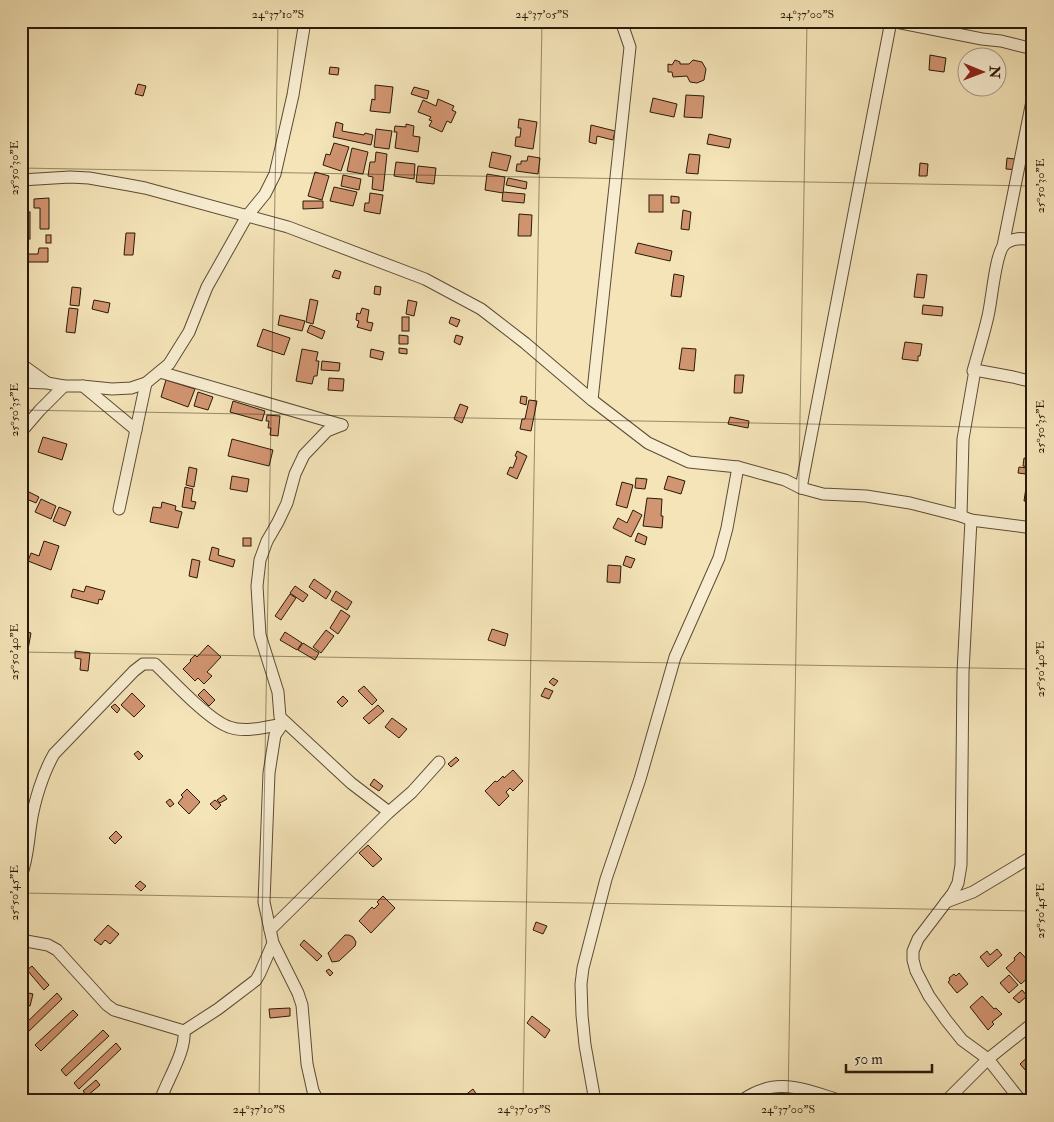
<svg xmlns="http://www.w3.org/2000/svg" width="1054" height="1122" viewBox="0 0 1054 1122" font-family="'IM FELL Double Pica',serif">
<rect width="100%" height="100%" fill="#f4e4b8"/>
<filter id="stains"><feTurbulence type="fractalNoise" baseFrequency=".004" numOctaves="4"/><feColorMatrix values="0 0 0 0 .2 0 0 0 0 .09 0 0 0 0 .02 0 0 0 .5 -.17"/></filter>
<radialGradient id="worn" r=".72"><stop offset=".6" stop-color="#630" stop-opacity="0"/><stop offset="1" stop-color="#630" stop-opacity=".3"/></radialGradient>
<g fill="#d29571" stroke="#291a08">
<path d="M930 55 946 58 944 72 929 70Z"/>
<path d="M675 60 680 62V64H689L693 60 702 62 706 69 704 80 697 83 690 82 687 76 673 77 672 72H668V64L672 65Z"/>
<path d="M330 67 339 68 338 75 329 74Z"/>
<path d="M138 84 146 86 143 96 135 94Z"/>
<path d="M375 85 393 87 390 113 370 111 372 99 375 100Z"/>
<path d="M414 87 429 91 427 99 411 94Z"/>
<path d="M686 95 704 96 702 118 684 117Z"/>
<path d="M653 98 677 104 674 117 650 112Z"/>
<path d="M438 99 454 106 452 110 456 112 451 123 447 121 442 132 429 126 432 121 429 120 431 117 418 112 423 100 436 106Z"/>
<path d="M519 119 537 122 533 149 515 146 516 137H520L521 128H518Z"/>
<path d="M336 122 343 124 342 131 364 135 365 133 373 135 371 145 333 137Z"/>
<path d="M406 124 414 126 413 136 420 137 418 152 395 148 397 132H394L395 126 406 127Z"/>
<path d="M591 125 615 131 613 140 597 136 596 144 589 142Z"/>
<path d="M376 129 392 131 389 149 374 147Z"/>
<path d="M709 134 731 139 729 148 707 144Z"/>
<path d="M334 143 349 147 341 171 323 165 326 154 330 155Z"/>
<path d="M352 148 368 152 363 174 347 171Z"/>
<path d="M376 152 387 154 383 191 372 189 373 177 368 176 370 162H375Z"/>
<path d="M492 152 511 156 507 171 489 167Z"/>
<path d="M689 154 700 155 698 174 686 173Z"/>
<path d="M528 156 540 158 538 174 516 171 517 164H521V161H527Z"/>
<path d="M1007 158 1021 160 1020 170 1006 169Z"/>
<path d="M396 162 415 164 414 179 394 176Z"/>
<path d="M920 163 928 164 927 176H919Z"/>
<path d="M418 166 436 168 434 184 416 182Z"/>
<path d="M315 172 329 176 322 200 308 196Z"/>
<path d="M487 174 505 177 503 193 485 190Z"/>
<path d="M343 175 361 179 359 190 341 186Z"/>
<path d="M508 178 527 182 526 189 506 185Z"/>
<path d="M334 187 357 192 353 206 330 201Z"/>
<path d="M503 192 525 194 524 203 502 201Z"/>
<path d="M370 193 383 195 380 214 364 211 365 203H369Z"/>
<rect x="649" y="195" width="14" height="17"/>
<path d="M671 196 679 197V203H671Z"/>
<path d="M49 198V229H40V208H34V199Z"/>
<path d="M303 201H323V208L303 209Z"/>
<path d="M683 210 691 212 689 230 681 229Z"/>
<rect x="21" y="212" width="9" height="27"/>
<path d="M519 214 532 215 531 236H518Z"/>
<path d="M126 233H135L133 255H124Z"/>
<rect x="46" y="235" width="5" height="8"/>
<path d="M638 243 672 251 670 261 635 253Z"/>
<path d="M39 248H48V262H26V254H38Z"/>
<path d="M335 270 341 272 339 279 332 277Z"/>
<path d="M674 274 684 276 681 297 671 296Z"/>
<path d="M917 274 927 275 924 298 914 297Z"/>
<path d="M375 286 381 287 380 295 374 294Z"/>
<path d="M72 287 81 288 79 306 70 305Z"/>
<path d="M310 299 318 301 313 324 306 322Z"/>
<path d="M94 300 110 303 108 313 92 309Z"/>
<path d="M408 300 417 302 414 316 406 314Z"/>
<path d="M923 305 943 307 942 316 922 314Z"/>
<path d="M69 308 78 309 75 333 66 332Z"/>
<path d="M362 308 369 310 367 322 373 323 371 331 357 327 359 321 356 320 357 313 360 314Z"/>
<path d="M280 315 305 321 302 331 278 325Z"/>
<rect x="402" y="317" width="7" height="14"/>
<path d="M451 317 460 320 457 327 449 323Z"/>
<path d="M310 325 325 331 322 339 307 332Z"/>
<path d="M263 329 290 338 284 355 257 346Z"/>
<path d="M399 335 408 336V344H399Z"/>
<path d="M456 335 463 337 460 345 454 342Z"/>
<path d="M905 342 922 344 920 356H918V361L902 359Z"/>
<path d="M399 348 407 349V354L399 353Z"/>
<path d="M682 348 696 349 694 371 679 369Z"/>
<path d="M302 349 318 352 316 361H319L317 376H314L312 384 296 381Z"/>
<path d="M371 349 384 352 382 360 370 357Z"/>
<path d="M322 361 340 363 339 371 321 370Z"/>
<path d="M735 375H744L742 393H734Z"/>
<path d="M329 378 344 379 343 391 328 390Z"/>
<path d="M166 380 195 389 188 407 161 397Z"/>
<path d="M198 392 213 397 208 410 194 406Z"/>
<path d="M521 396 527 397 526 405 520 403Z"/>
<path d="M529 400 537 401 531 431 520 429 522 419H525Z"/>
<path d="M233 401 265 411 262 421 230 412Z"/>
<path d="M460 404 468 407 462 423 454 419Z"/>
<path d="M267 415 280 416 278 436 270 435 271 428H268L269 421H266Z"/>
<path d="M1031 415H1033V433L1027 432Z"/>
<path d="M730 417 749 421 748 428 728 424Z"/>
<path d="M43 437 67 444 62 460 38 452Z"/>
<path d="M232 439 273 450 269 466 228 456Z"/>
<path d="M517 451 527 456 517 479 507 474 510 467 513 468 517 457 515 456Z"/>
<path d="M1031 454 1033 455V474L1028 473 1029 467 1023 466 1024 458 1030 459Z"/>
<path d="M189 467 197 469 194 487 186 485Z"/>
<path d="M1019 467 1027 468 1026 474 1018 473Z"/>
<path d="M232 476 249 479 247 492 230 489Z"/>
<path d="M668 476 685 481 681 494 664 489Z"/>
<path d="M636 478 647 479 645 489 635 488Z"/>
<path d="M1027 481 1033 482 1031 502 1024 501Z"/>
<path d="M622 482 633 485 627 508 616 505Z"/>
<path d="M185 487 193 489 191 501 196 502 194 509 182 507Z"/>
<path d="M27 491 39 497 36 503 24 498Z"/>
<path d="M647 498 662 499 661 516H663L662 528 643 526Z"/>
<path d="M21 499 26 501 22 514H21Z"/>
<path d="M41 499 56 506 51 519 35 512Z"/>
<path d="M162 502 176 506 175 510 182 512 178 528 150 522 153 507 161 508Z"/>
<path d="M59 507 71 512 65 526 53 521Z"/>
<path d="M633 510 642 515 631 537 613 528 618 518 627 523Z"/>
<path d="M638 533 647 537 645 545 635 541Z"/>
<rect x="243" y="538" width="8" height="8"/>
<path d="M44 541 59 546 51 570 28 561 31 553 39 556Z"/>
<path d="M212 547 219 549 218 555 235 560 233 567 209 560Z"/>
<path d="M626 556 635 559 631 568 623 565Z"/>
<path d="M192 559 200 561 197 578 189 576Z"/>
<path d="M608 565 621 566 620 583 607 582Z"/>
<path d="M314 579 331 591 326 599 309 587Z"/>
<path d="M86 586 105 591 102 600 99 599 98 604 71 597 73 589 84 592Z"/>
<path d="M295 586 308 595 303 602 290 593Z"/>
<path d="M336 591 352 602 347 610 331 600Z"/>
<path d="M290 594 296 598 281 620 275 616Z"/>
<path d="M341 610 350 616 338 634 330 628Z"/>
<path d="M492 629 508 634 505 646 488 640Z"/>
<path d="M326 630 334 636 321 653 313 647Z"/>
<path d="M23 631 31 633 27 655 21 654Z"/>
<path d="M285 632 302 643 297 650 280 640Z"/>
<path d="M303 643 319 653 315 660 298 650Z"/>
<path d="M208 645 221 657 207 672 212 676 204 684 198 678 195 681 183 669 191 661 190 660 195 655 197 657Z"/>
<path d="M75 651 90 653 88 671 80 670 81 659 75 658Z"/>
<path d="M553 678 558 681 554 686 549 682Z"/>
<path d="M364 686 377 700 372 705 358 691Z"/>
<path d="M545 688 553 691 549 699 541 696Z"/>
<path d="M204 689 215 700 209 706 198 695Z"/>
<path d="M132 693 145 706 134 717 121 705Z"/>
<path d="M343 696 348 701 342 707 337 702Z"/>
<path d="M115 704 120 709 117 713 111 707Z"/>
<path d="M378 705 384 711 369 724 363 718Z"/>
<path d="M392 718 407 729 399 738 385 727Z"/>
<path d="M138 751 143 756 139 760 134 754Z"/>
<path d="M456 757 459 760 451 767 448 764Z"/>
<path d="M513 770 523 781 513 791 510 788 506 792 509 796 499 806 485 791 495 781 497 782 503 776 504 778Z"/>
<path d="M374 779 383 786 379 791 370 785Z"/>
<path d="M187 789 200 802 189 814 178 803 183 797 181 795Z"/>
<path d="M224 795 227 799 220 803 217 800Z"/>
<path d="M170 799 174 804 170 807 166 802Z"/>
<path d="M215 800 221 805 216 810 210 804Z"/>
<path d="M116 831 122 837 115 844 109 838Z"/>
<path d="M368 845 382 859 373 867 359 853Z"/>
<path d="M140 881 146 886 141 891 135 886Z"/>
<path d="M383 896 395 908 371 933 359 921 372 907 374 909 379 904 377 902Z"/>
<path d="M536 922 547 926 543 934 533 930Z"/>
<path d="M108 925 119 934 110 944 105 940 101 945 94 940Z"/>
<path d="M345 935H349L353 937 356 942 355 946 339 961 332 962 328 953Z"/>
<path d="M304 940 322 956 317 961 300 945Z"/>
<path d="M997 949 1002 955 988 967 980 957 987 951 990 955Z"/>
<path d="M1020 952 1033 966V973L1021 984 1006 968 1015 960 1014 958Z"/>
<path d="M32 966 49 985 44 990 27 970Z"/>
<path d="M329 969 333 973 330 976 326 971Z"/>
<path d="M959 973 968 984 957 993 948 982 950 980 949 978 954 974 956 976Z"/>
<path d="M1009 975 1018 985 1009 993 1000 983Z"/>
<path d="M1022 990 1027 996 1019 1003 1013 998Z"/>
<path d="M24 992 33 994 30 1006 21 1004Z"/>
<path d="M57 993 62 999 25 1035 21 1031V1028Z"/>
<path d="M982 996 994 1009 996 1008 1002 1014 992 1022 994 1024 988 1030 970 1007Z"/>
<path d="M290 1008V1016L270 1018 269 1009Z"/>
<path d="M73 1010 78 1015 41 1051 35 1045Z"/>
<path d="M532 1016 550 1030 545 1038 527 1023Z"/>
<path d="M103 1030 109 1036 66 1076 61 1070Z"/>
<path d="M116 1043 121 1049 79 1089 74 1083Z"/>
<path d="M1033 1052V1079L1020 1064Z"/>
<path d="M96 1080 100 1085 87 1096 83 1091Z"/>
<path d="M473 1089 479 1098 475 1101H468L464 1096Z"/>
</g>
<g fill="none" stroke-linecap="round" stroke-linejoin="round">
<g stroke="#5c4c34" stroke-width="13">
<g id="minor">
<path d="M891 21 982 39 1001 41 1033 49"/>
<path d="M21 180 70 177 89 178 129 185 145 188 288 227 425 279 481 309 525 343 592 400 648 443 689 462 738 467 785 480 801 488 823 494 866 496 910 503 961 516 971 520 1033 528"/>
<path d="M1003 246 1033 96"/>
<path d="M21 364 46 382"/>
<path d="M975 370 1013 377 1033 382"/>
<path d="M160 372 342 425"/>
<path d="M21 382 47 383 64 386H82L112 389 131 388 146 383 169 364 189 332 207 287 247 216 265 194 275 174 293 95 305 21"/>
<path d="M83 386 136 430"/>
<path d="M592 400 630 47 621 21"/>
<path d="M342 425 327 431 304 455 295 474 287 503 278 522 267 541 260 560 257 586 260 635 278 692 280 717 351 783 389 812"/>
<path d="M21 432 40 410 64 386"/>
<path d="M801 488 891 21"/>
<path d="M119 509 146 383"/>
<path d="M961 516 963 439 975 370 973 371C978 353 984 334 988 316 992 300 995 255 1004 245 1012 237 1023 238 1033 240"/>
<path d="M971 520 963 672 961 865 958 883 953 893 918 939 913 951V960L916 971 929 996 946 1020 962 1040 988 1059 1021 1101"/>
<path d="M284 722 275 735 269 773 264 902 273 943 298 993 302 1005 307 1064 313 1091 318 1101"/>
<path d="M21 876C28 858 28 842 31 823 34 802 43 773 54 754L134 671 143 664H155C172 680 208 720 229 727 245 733 266 727 283 724"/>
<path d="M946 902 973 892 1033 856"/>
<path d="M270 930 389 812 412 792 439 762"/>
<path d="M21 940 48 945 57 950 107 1005 114 1010 184 1031 218 1009 256 980 260 973 273 943"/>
<path d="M160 1101C167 1080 186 1052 184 1031"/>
<path d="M595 1101 585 1045 582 1015 581 984 583 968 606 879 640 779 675 657 719 558 727 528 738 467"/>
<path d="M741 1101C747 1097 754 1092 762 1090 787 1080 818 1094 842 1101"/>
<path d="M946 1101 988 1059 1033 1023"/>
</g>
</g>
<use href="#minor" stroke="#f8edd1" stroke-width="11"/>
</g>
<path fill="none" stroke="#291a08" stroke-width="1" stroke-opacity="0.45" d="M21 168 1033 186M21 410 1033 428M21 652 1033 669M21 893 1033 911M259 1101 278 21M523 1101 542 21M788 1101 807 21"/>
<rect width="1054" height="1122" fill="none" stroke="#f4e4b8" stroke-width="55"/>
<g transform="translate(982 72) rotate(91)"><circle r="24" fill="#f8edd1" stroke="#a59981"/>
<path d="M0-4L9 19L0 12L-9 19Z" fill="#8f2418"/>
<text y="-8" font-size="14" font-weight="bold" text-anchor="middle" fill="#291a08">N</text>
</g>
<path d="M846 1064v8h86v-8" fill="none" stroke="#291a08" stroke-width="2.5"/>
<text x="854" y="1064" font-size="15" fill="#291a08" stroke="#f8edd1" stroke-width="4" paint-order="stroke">50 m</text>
<rect x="28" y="28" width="998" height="1066" fill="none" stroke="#291a08" stroke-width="2"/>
<g font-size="12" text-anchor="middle" fill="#291a08">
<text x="278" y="18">24°37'10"S</text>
<text x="542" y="18">24°37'05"S</text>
<text x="807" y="18">24°37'00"S</text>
<text transform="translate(14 168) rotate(-90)" y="4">25°50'30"E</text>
<text transform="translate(1040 186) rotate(-90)" y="4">25°50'30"E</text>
<text transform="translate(14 410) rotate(-90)" y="4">25°50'35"E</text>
<text transform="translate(1040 427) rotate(-90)" y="4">25°50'35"E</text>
<text transform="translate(14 652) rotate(-90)" y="4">25°50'40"E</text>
<text transform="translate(1040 669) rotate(-90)" y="4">25°50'40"E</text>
<text transform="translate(14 893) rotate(-90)" y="4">25°50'45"E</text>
<text transform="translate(1040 911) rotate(-90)" y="4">25°50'45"E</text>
<text x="259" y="1113">24°37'10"S</text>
<text x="524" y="1113">24°37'05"S</text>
<text x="788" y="1113">24°37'00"S</text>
</g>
<rect width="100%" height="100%" filter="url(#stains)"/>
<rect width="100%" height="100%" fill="url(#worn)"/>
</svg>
